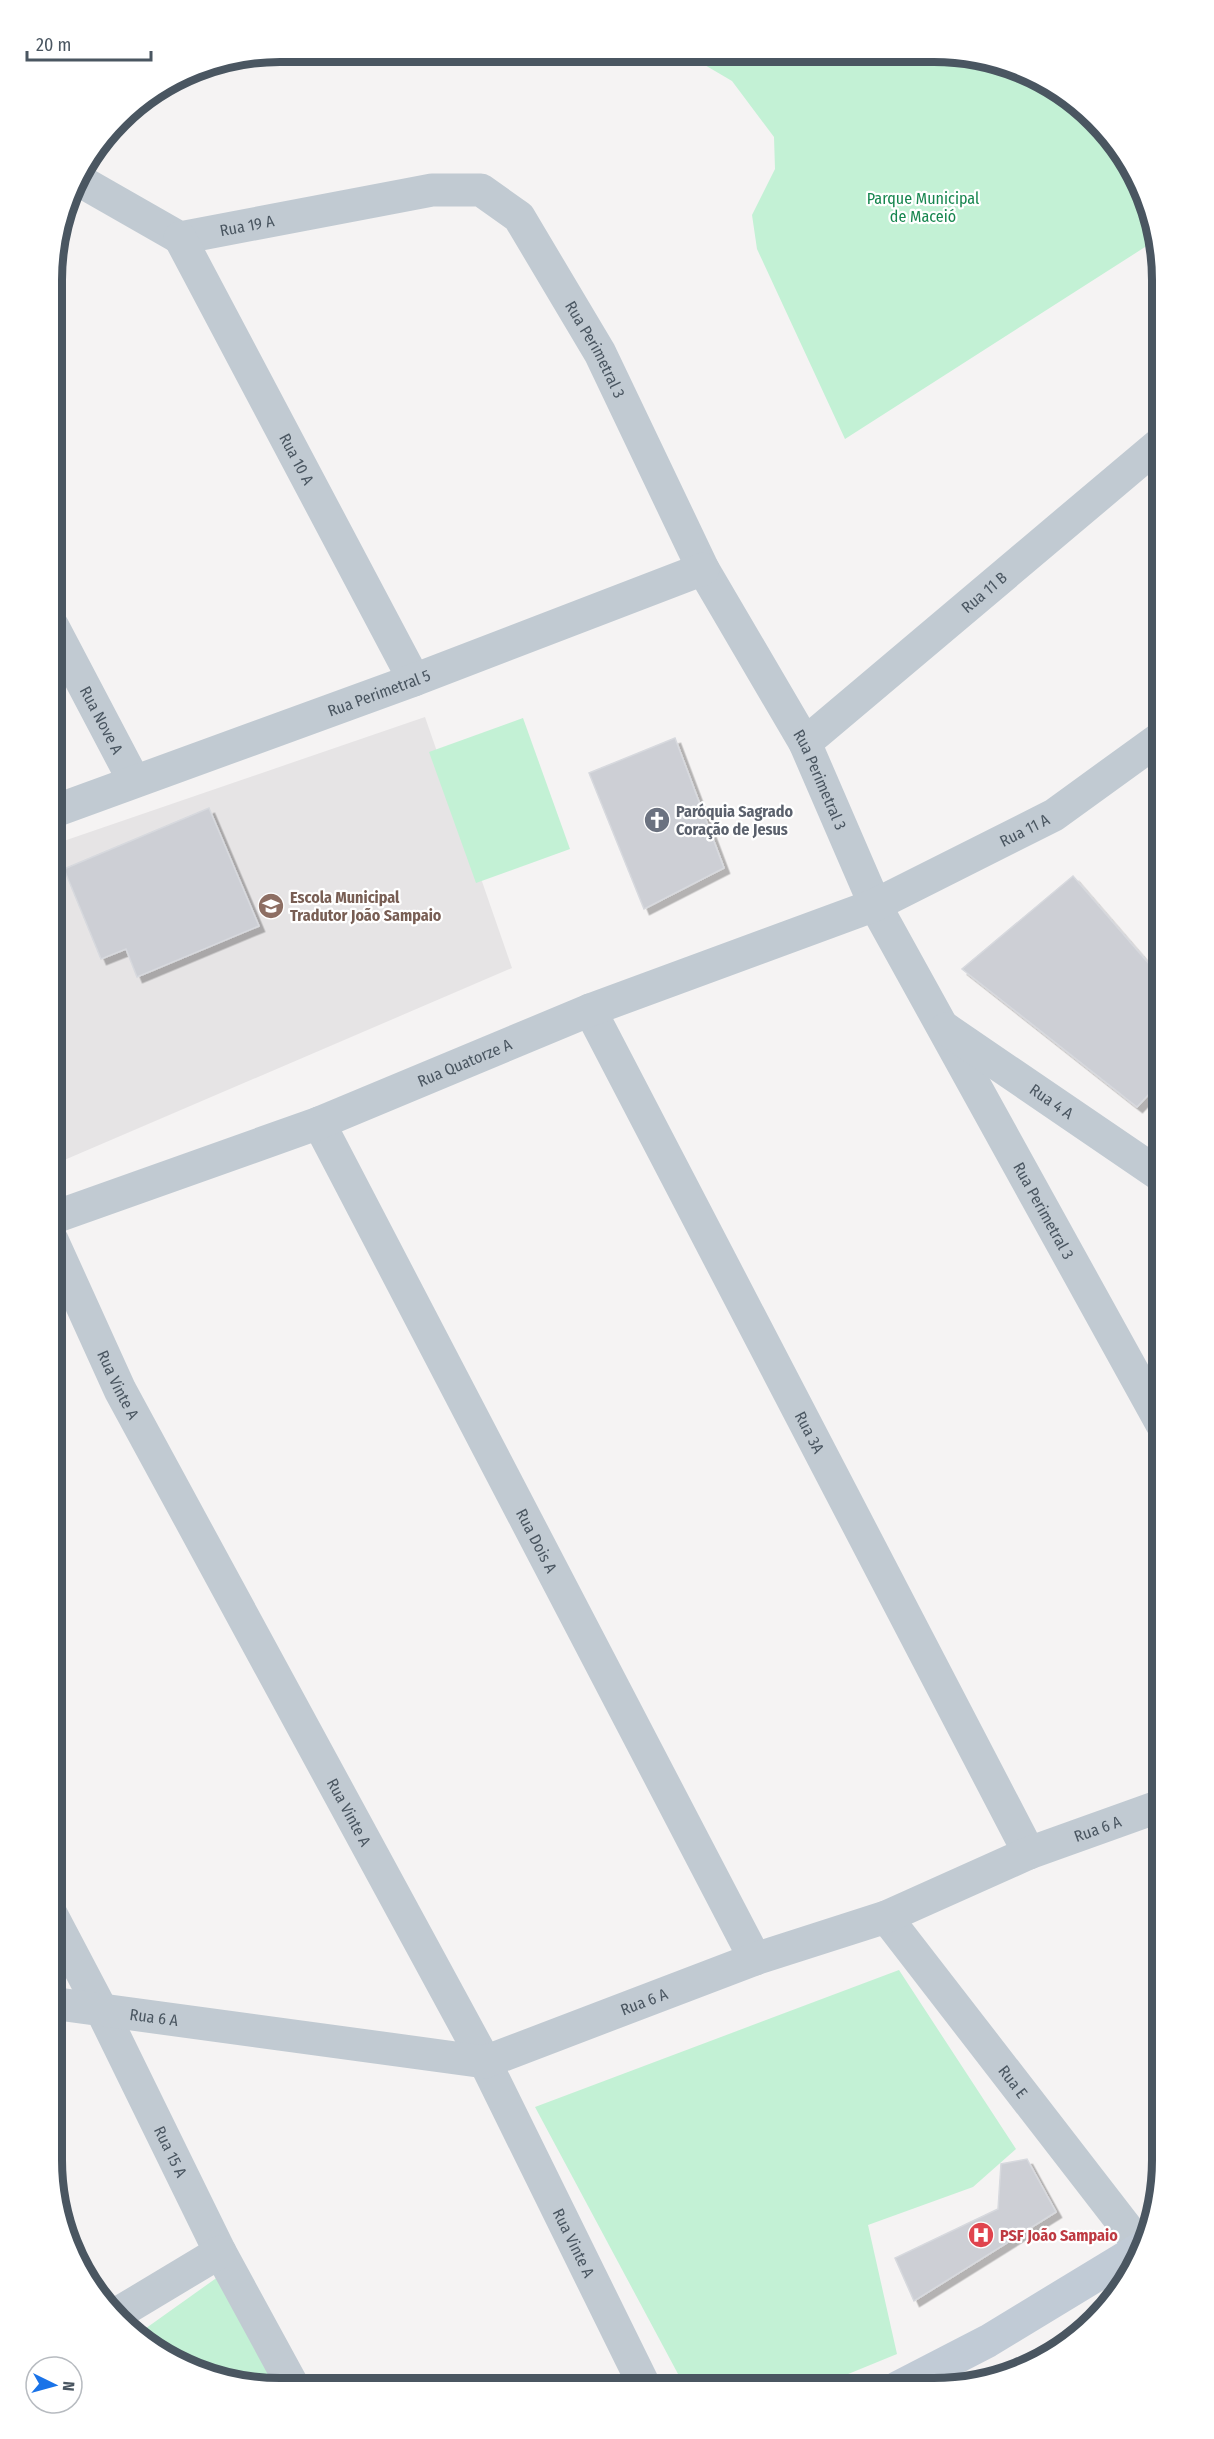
<svg xmlns="http://www.w3.org/2000/svg" width="1214" height="2439" viewBox="0 0 1214 2439" font-family="'Fira Sans Condensed',sans-serif">
<defs>
<filter id="shadow"><feDropShadow dx="5.5" dy="5.5" stdDeviation="0" flood-color="#0004"/></filter>
</defs>
<rect width="100%" height="100%" fill="#f5f3f3"/>
<path fill="#e6e4e5" d="M425 717 512 968 55 1164 52 1163V845Z"/>
<g fill="#c3f1d5">
<path d="M686 54 979 55 1036 75 1085 108 1125 153 1151 207 1156 240 845 439 757 249 752 215 775 169 774 137 732 81Z"/>
<path d="M523 718 570 849 476 883 429 752Z"/>
<path d="M899 1970 1016 2149 973 2187 868 2225 897 2354 814 2388 685 2387 535 2107Z"/>
<path d="M222 2274 279 2386H250L179 2365 135 2336Z"/>
</g>
<g fill="#cdcfd5" stroke="#d7d9de" stroke-width="1.5" filter="url(#shadow)">
<path d="M675 738 724 868 644 909 589 773Z"/>
<path d="M209 808 259 926 137 977 126 949 101 959 64 869Z"/>
<path d="M1073 876 1163 980V1079L1137 1107 962 969Z"/>
<path d="M1163 1091V1112L1151 1102Z"/>
<path d="M1027 2159 1056 2212 914 2301 895 2258 998 2209 1001 2164Z"/>
</g>
<g fill="none" stroke-linecap="round" stroke-linejoin="round">
<g stroke="#c1cad2" stroke-width="33">
<path id="s1" d="M75 178 180 238 432 190H481L519 217 600 353 703 569 805 743 875 905 1163 1426"/>
<path id="s2" d="M180 238 414 680"/>
<path id="s3" d="M53 627 134 781"/>
<path id="s4" d="M805 743 1163 441"/>
<path id="s5" d="M52 812 414 680 703 569"/>
<path id="s6" d="M590 1010 1029 1853"/>
<path id="s7" d="M946 1029 1163 1177"/>
<path id="s8" d="M319 1123 755 1959"/>
<path id="s9" d="M52 1218 319 1123 590 1010 875 905 1054 815 1163 736"/>
<path id="s10" d="M52 1240 120 1390 485 2062 645 2387"/>
<path id="s11" d="M51 1914 102 2011 220 2252 293 2386"/>
<path id="s12" d="M886 1917 1142 2248"/>
<path id="s13" d="M51 2003 485 2062 755 1959 886 1917 1029 1853 1163 1805"/>
<path d="M115 2315 220 2252"/>
</g>
<path stroke="#c1cbd6" stroke-width="33" d="M897 2388 988 2341 1146 2245"/>
</g>
<defs>
<g id="church-disc" transform="scale(1.35)"><circle r="9.5" fill="#6b7280" stroke="#fff"/><path d="M-1.2-6h2.4v3.5h3.3v2.4h-3.3V6h-2.4V-.1h-3.3v-2.4h3.3Z" fill="#fff"/></g>
<g id="school-disc" transform="scale(1.35)"><circle r="9.5" fill="#8d6e63" stroke="#fff"/><path d="M0-5L7-2L0 1L-7-2ZM-4 1L0 2.5L4 1V4Q0 6-4 4Z" fill="#fff"/></g>
<g id="hospital-disc" transform="scale(1.35)"><circle r="9.5" fill="#e0444e" stroke="#fff"/><path d="M-5-5h3v3.5h4V-5h3V5h-3V1.5h-4V5h-3Z" fill="#fff"/></g>
</defs>
<g fill-rule="evenodd">
<use href="#church-disc" x="657" y="820"/>
<use href="#school-disc" x="271" y="906"/>
<use href="#hospital-disc" x="981" y="2235"/>
</g>
<g text-anchor="middle" dominant-baseline="central" stroke-width="4.5" stroke-linejoin="round" paint-order="stroke">
<g font-size="16" fill="#17864f" stroke="#fff">
<text x="923" y="198">Parque Municipal<tspan x="923" dy="18">de Maceió</tspan></text>
</g>
<g font-size="16" fill="#4a5661" stroke="#fff">
<text stroke="none"><textPath href="#s1" startOffset="189">Rua 19 A</textPath></text>
<text stroke="none"><textPath href="#s1" startOffset="626">Rua Perimetral 3</textPath></text>
<text stroke="none"><textPath href="#s2" startOffset="250">Rua 10 A</textPath></text>
<text stroke="none"><textPath href="#s4" startOffset="234">Rua 11 B</textPath></text>
<text stroke="none"><textPath href="#s5" startOffset="348">Rua Perimetral 5</textPath></text>
<text stroke="none"><textPath href="#s3" startOffset="105">Rua Nove A</textPath></text>
<text stroke="none"><textPath href="#s1" startOffset="1112">Rua Perimetral 3</textPath></text>
<text stroke="none"><textPath href="#s9" startOffset="1048">Rua 11 A</textPath></text>
<text stroke="none"><textPath href="#s9" startOffset="441">Rua Quatorze A</textPath></text>
<text stroke="none"><textPath href="#s7" startOffset="128">Rua 4 A</textPath></text>
<text stroke="none"><textPath href="#s1" startOffset="1598">Rua Perimetral 3</textPath></text>
<text stroke="none"><textPath href="#s10" startOffset="159">Rua Vinte A</textPath></text>
<text stroke="none"><textPath href="#s6" startOffset="476">Rua 3A</textPath></text>
<text stroke="none"><textPath href="#s8" startOffset="471">Rua Dois A</textPath></text>
<text stroke="none"><textPath href="#s10" startOffset="645">Rua Vinte A</textPath></text>
<text stroke="none"><textPath href="#s13" startOffset="1094">Rua 6 A</textPath></text>
<text stroke="none"><textPath href="#s13" startOffset="608">Rua 6 A</textPath></text>
<text stroke="none"><textPath href="#s13" startOffset="104">Rua 6 A</textPath></text>
<text stroke="none"><textPath href="#s12" startOffset="208">Rua E</textPath></text>
<text stroke="none"><textPath href="#s11" startOffset="266">Rua 15 A</textPath></text>
<text stroke="none"><textPath href="#s10" startOffset="1131">Rua Vinte A</textPath></text>
</g>
<g font-size="16" font-weight="bold" fill="#5b616d" stroke="#fff" text-anchor="start">
<text x="676" y="811">Paróquia Sagrado<tspan x="676" dy="18">Coração de Jesus</tspan></text>
</g>
<g font-size="16" font-weight="bold" fill="#785e54" stroke="#fff" text-anchor="start">
<text x="290" y="897">Escola Municipal<tspan x="290" dy="18">Tradutor João Sampaio</tspan></text>
</g>
<g font-size="16" font-weight="bold" fill="#be3a42" stroke="#fff" text-anchor="start">
<text x="1000" y="2235">PSF João Sampaio</text>
</g>
</g>
<path d="M0 0H1214V2439H0ZM280 62H934A218 218 0 0 1 1152 280V2160A218 218 0 0 1 934 2378H280A218 218 0 0 1 62 2160V280A218 218 0 0 1 280 62Z" fill="#fff" fill-rule="evenodd"/>
<path fill="none" stroke="#4a5661" stroke-width="8" d="M280 62H934A218 218 0 0 1 1152 280V2160A218 218 0 0 1 934 2378H280A218 218 0 0 1 62 2160V280A218 218 0 0 1 280 62Z"/>
<g transform="translate(54 2385) rotate(95)"><circle r="28" fill="#ffffff" stroke="#b7bbc0" stroke-width="1.5"/>
<path d="M0-4.5L10 22L0 15L-10 22Z" fill="#1a73e8"/>
<text y="-9" font-size="16" font-weight="bold" text-anchor="middle" fill="#4a5661">N</text>
</g>
<path d="M27 51v9h124v-9" fill="none" stroke="#4a5661" stroke-width="3"/>
<text x="36" y="51" font-size="18" fill="#4a5661" stroke="#ffffff" stroke-width="4.5" paint-order="stroke">20 m</text>
</svg>
